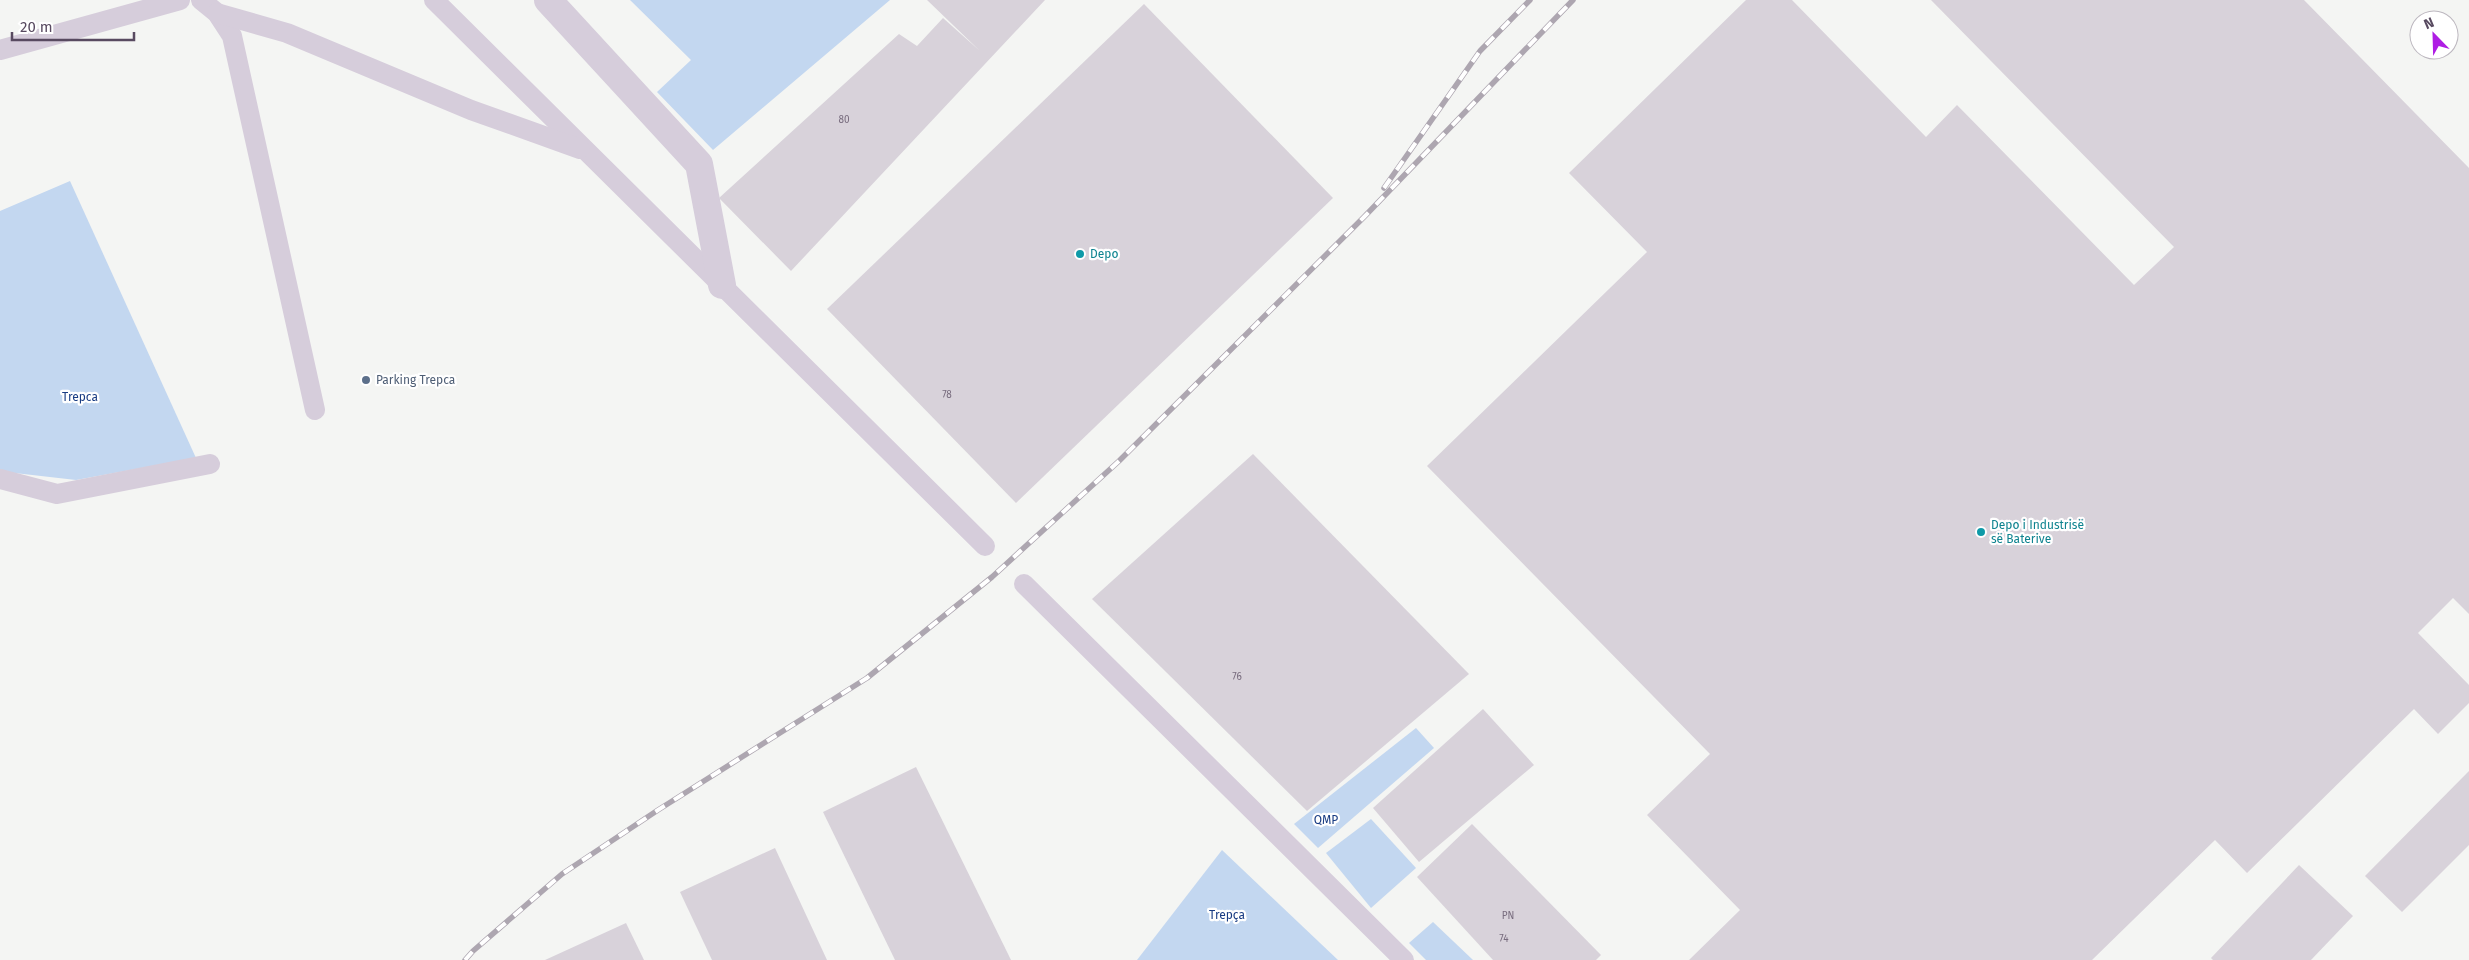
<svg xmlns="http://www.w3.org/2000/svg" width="2469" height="960" viewBox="0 0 2469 960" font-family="'Fira Sans',sans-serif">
<rect width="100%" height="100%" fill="#f4f5f3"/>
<g fill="#c3d7f0">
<path d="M630 0H890L713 150 657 92 691 60Z"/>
<path d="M70 181 196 458 76 480 6 472 0 469V211Z"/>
<path d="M1416 728 1434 748 1318 848 1294 824Z"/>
<path d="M1371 819 1416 868 1371 908 1326 853Z"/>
<path d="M1222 850 1338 960H1137Z"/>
<path d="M1433 922 1473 960H1426L1409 943Z"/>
</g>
<g fill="#d8d2da">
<path d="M927 0H1045L791 271 719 198 899 34 917 46 943 18 980 51Z"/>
<path d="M1746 0H1792L1926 137 1957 105 2134 285 2174 247 1931 0H2304L2469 168V614L2453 598 2418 633 2469 685V703L2438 734 2414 709 2247 873 2215 840 2092 960H1689L1740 910 1647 815 1710 754 1427 466 1647 252 1569 173Z"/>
<path d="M1144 4 1333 198 1016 503 827 309Z"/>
<path d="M1253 454 1469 674 1307 811 1092 599Z"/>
<path d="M1483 709 1534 765 1419 862 1373 808Z"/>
<path d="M916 767 1011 960H895L823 812Z"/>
<path d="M2469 771V845L2402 912 2365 876Z"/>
<path d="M1472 824 1601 955 1596 960H1493L1417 877Z"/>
<path d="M775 848 827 960H712L680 892Z"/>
<path d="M2299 865 2353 916 2311 960H2213L2211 958Z"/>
<path d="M626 923 644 960H545Z"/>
</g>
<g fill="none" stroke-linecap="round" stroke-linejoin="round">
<g stroke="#d6cddb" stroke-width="20">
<path d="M201 0 217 13 232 36 315 410"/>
<path d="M434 0 985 546"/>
<path d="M217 13 287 33 471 110 580 149"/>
<path d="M0 50 180 0"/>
<path d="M0 479 57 494 210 464"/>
<path d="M1024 584 1404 960"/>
</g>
<path stroke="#d6cddb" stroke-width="28" d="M548 0 699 164 722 285"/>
<g stroke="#ada6b0" stroke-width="5.5">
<g id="rail">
<path d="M1384 188 1480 51 1530 0"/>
<path d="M465 960 473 951 562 874 658 810 867 678 992 577 1119 461 1364 217 1573 0"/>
</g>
</g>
<use href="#rail" stroke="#fff" stroke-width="4" stroke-dasharray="11" stroke-linecap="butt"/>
</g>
<g fill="#0f9aa8" stroke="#fff" stroke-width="2">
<circle cx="1080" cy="254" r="5"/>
<circle cx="1981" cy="532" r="5"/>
</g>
<circle fill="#5c6f8a" stroke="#fff" stroke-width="2" cx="366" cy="380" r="5"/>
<g text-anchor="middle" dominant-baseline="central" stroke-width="4.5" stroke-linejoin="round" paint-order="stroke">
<g font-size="10" fill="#786c7e">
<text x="844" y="120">80</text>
<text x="947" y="395">78</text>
<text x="1237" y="677">76</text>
<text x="1508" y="916">PN</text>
<text x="1504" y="939">74</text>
</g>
<g font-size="12" fill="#0d838f" stroke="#fff" text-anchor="start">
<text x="1090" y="254">Depo</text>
<text x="1991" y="525">Depo i Industrisë<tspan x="1991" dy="14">së Baterive</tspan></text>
</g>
<g font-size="12" fill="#4e5e75" stroke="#fff" text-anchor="start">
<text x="376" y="380">Parking Trepca</text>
</g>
<g font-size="12" fill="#193c83" stroke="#fff">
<text x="80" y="397">Trepca</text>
<text x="1326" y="820">QMP</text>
<text x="1227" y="915">Trepça</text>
</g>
</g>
<g transform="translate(2434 35) rotate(337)"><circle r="24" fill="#ffffff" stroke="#bcb7bf"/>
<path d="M0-4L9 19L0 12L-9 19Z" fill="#af1de4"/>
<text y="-8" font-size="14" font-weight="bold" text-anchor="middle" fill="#584a60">N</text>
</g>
<path d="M12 32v8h122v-8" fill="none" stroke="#584a60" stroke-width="2.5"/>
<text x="20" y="32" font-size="15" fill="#584a60" stroke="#ffffff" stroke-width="4" paint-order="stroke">20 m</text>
</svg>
